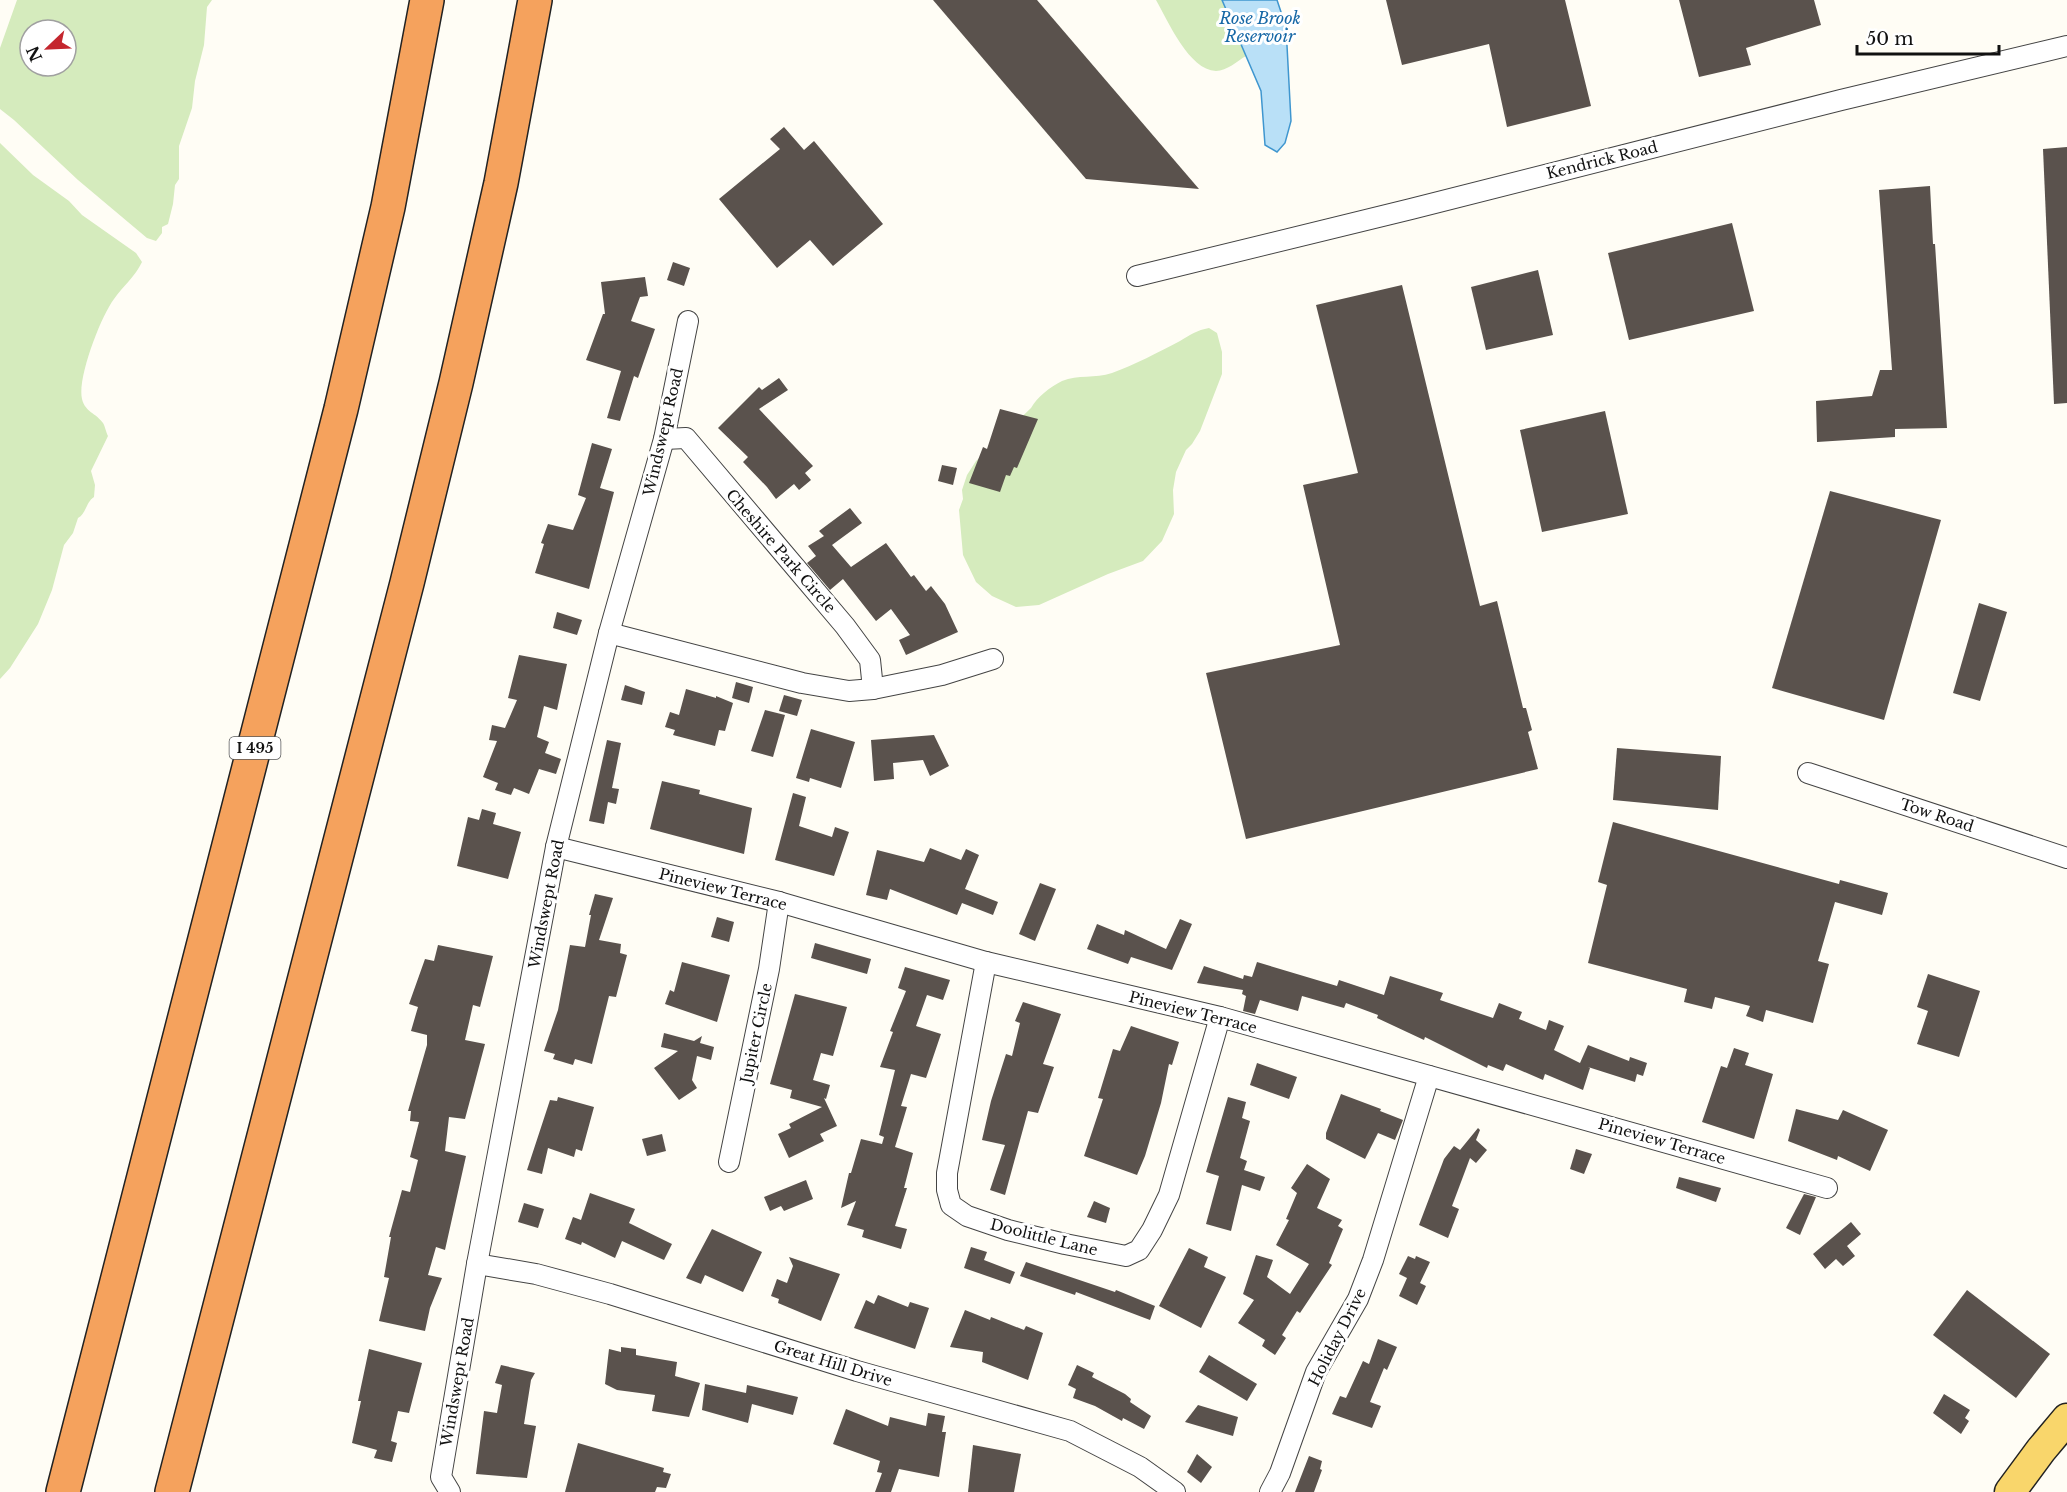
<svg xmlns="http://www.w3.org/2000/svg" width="2067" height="1492" viewBox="0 0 2067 1492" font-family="'Libre Baskerville',serif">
<rect width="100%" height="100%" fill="#fffdf5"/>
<g fill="#d5ebbd" fill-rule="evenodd">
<path d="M17 0H212L207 7 204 45 195 81 192 108 179 146V179L175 185 173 204 168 224 162 227V233L156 241 147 238 78 180 14 120 0 109V48ZM30 30H66V66H30Z"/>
<path d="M1156 0H1222L1246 56C1237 61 1227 71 1216 71 1189 70 1168 21 1156 0Z"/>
<path d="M0 143 33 175 69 201 82 215 136 253 142 262C135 277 123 286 114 299 101 316 77 378 82 399 85 412 96 413 103 423 105 426 106 432 108 436L91 471 95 485 94 497C86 502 86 514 78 518L73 533 64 545 52 590 38 624 10 668 0 679Z"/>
<path d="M1209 328 1217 333 1222 352V374L1200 431 1192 444 1186 450 1176 472 1173 490 1174 514 1162 541 1143 561 1108 574 1039 605 1016 607 992 596 976 582 963 555 959 510 963 499 962 490 967 475 976 461 1031 408C1037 397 1050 387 1062 381 1078 374 1095 379 1112 373 1134 365 1159 352 1180 341 1190 335 1197 330 1209 328Z"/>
</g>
<path fill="#b9e0f7" stroke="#3f96cf" stroke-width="1.5" d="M1222 0H1277L1286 27 1291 121 1285 143 1277 152 1265 145 1261 91Z"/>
<g fill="#5a524d">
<path d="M933 0H1037L1199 189 1086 179Z"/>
<path d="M1386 0H1565L1591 106 1507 127 1489 44 1402 65Z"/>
<path d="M1679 0H1814L1821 25 1746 48 1751 65 1699 77Z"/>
<path d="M784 127 804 150 814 141 883 224 833 266 810 240 777 268 719 199 780 149 770 139Z"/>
<path d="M2067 147V403L2054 404 2043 149Z"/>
<path d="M1930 186 1933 244H1935L1947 428 1895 429V437L1817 442 1816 401 1872 396 1880 370H1892L1879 190Z"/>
<path d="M1732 223 1754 311 1629 340 1608 253Z"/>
<path d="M673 262 690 268 684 286 667 280Z"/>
<path d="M1538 270 1553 335 1486 350 1471 287Z"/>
<path d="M645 277 648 296 640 297 631 321 655 329 638 378 634 376 620 421 607 418 621 371 586 360 603 314H605L601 282Z"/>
<path d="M1402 285 1480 606 1497 601 1523 708H1526L1532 730 1528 732 1538 769 1246 839 1206 673 1340 645 1303 485 1358 473 1316 305Z"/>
<path d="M779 378 788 390 759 409 813 466 805 473 811 480 799 490 794 484 776 499 767 487 743 462 748 457 718 428 759 387 762 390Z"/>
<path d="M1000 409 1038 419 1017 468 1014 467 1010 476 1006 475 1000 492 969 483 983 447 987 449Z"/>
<path d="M1605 411 1628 514 1542 532 1520 430Z"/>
<path d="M592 443 612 449 600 488 614 492 589 589 535 573 544 544 541 543 548 524 573 530 586 498 578 495Z"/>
<path d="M942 465 957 468 953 485 938 481Z"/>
<path d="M1830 491 1941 520 1884 720 1772 688Z"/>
<path d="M850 508 862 523 832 545 851 567 886 543 911 577 914 575 926 591 931 586 945 604 958 632 906 655 899 640 910 635 891 609 876 621 843 579 830 590 807 563 816 556 808 546 824 536 819 531Z"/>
<path d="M1979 603 2007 612 1980 701 1953 693Z"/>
<path d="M557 612 582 620 577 635 553 628Z"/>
<path d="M519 655 567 664 557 710 544 706 537 737 549 742 545 753 561 759 556 774 539 769 529 794 514 788 511 795 495 790 498 783 483 777 497 741 489 740 492 725 505 728 517 700 508 698Z"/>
<path d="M736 682 753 687 749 703 732 698Z"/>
<path d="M625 685 645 692 642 705 621 700Z"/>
<path d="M686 689 716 698V696L733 703 725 731 719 730 715 746 673 735 675 730 665 727 670 712 679 715Z"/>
<path d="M784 695 802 700 797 716 779 711Z"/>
<path d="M765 710 785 715 773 757 751 751Z"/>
<path d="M811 729 855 742 841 788 810 778 809 782 796 778Z"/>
<path d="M934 735 949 766 930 776 923 760 893 763 894 779 874 781 871 740Z"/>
<path d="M607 740 621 743 612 788 619 789 616 804 608 802 604 824 589 821Z"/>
<path d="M1617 748 1721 756 1718 810 1613 800Z"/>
<path d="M662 781 700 790 699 794 752 808 744 854 650 829Z"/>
<path d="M793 793 806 797 799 826 832 837 835 827 849 832 834 876 775 860Z"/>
<path d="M482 809 496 813 493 824 521 832 508 879 457 866 468 817 479 820Z"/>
<path d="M1613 822 1839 884 1840 880 1888 893 1882 915 1835 902 1818 961 1829 964 1813 1023 1766 1010 1763 1022 1746 1016 1750 1006 1715 997 1712 1009 1684 1002 1687 989 1588 963 1607 885 1598 882Z"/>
<path d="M930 848 961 860 966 849 979 855 965 889 998 902 993 915 962 903 957 915 890 889 887 900 866 895 877 850 924 862Z"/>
<path d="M1040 883 1056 889 1035 941 1019 934Z"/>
<path d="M595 894 613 898 599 940 621 944 620 953 627 955 616 997 609 996 592 1064 575 1059 573 1065 553 1059 555 1054 544 1051 558 1010 570 945 585 947 591 915H589Z"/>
<path d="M717 917 734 922 729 942 711 937Z"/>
<path d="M1180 919 1192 924 1172 970 1131 957 1128 964 1087 949 1097 924 1124 935 1125 930 1166 949Z"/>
<path d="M815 943 871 959 867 974 811 958Z"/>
<path d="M438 945 493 956 480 1007 473 1005 465 1040 485 1044 465 1119 449 1117 445 1151 466 1156 445 1250 436 1247 428 1275 442 1278 430 1308 425 1331 379 1321 389 1278 384 1277 391 1237H389L402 1190 410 1192 418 1160 410 1157 419 1122 410 1121 411 1111H408L427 1045V1035L411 1031 418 1007 409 1004 425 959 434 961Z"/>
<path d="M682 962 730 975 717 1022 665 1004 670 990 674 992Z"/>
<path d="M1257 962 1337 986 1339 980 1384 995 1390 976 1443 993 1440 1000 1493 1018 1499 1003 1522 1012 1519 1019 1546 1030 1549 1020 1564 1026 1554 1050 1580 1063 1588 1045 1629 1061 1630 1057 1647 1063 1643 1076 1637 1074 1635 1082 1588 1067 1590 1068 1583 1090 1545 1074 1543 1080 1506 1064 1503 1071 1488 1065 1487 1068 1425 1037 1424 1040 1377 1018 1378 1015 1346 1003 1344 1008 1302 996 1298 1011 1260 1000 1255 1014 1243 1011 1246 996 1242 994 1243 990 1197 983 1204 966 1243 979 1244 975 1252 977Z"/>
<path d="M905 967 950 980 943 1000 927 995 916 1026 941 1034 926 1078 911 1074 901 1106 907 1107 895 1147 913 1153 904 1188H907L895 1226 907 1229 901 1249 862 1237 864 1230 847 1225 856 1201 841 1208 849 1173H851L861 1139 882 1144 884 1137 879 1135 895 1070 880 1067 893 1032 890 1031 906 991 898 988Z"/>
<path d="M1928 974 1980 991 1959 1057 1917 1044 1928 1011 1917 1007Z"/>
<path d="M795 994 847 1007 833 1056 821 1053 813 1080 830 1085 826 1099 824 1098 837 1126 820 1134 824 1141 789 1158 778 1134 791 1128 789 1124 822 1107 790 1098 792 1090 770 1084Z"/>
<path d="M1023 1002 1061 1014 1043 1064 1054 1067 1038 1113 1028 1111 1005 1195 990 1190 1005 1145 982 1140 991 1101 1006 1054 1012 1056 1020 1023 1015 1021Z"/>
<path d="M1131 1026 1179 1042 1172 1065 1169 1064 1161 1103 1145 1156 1137 1175 1084 1156 1103 1099 1098 1098 1113 1049 1120 1051Z"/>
<path d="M664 1033 694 1041 702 1036 700 1043 714 1047 711 1060 697 1056 692 1080 697 1088 679 1100 654 1068 678 1051 661 1047Z"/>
<path d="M1734 1048 1749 1053 1745 1065 1773 1074 1754 1139 1702 1122 1721 1066 1727 1068Z"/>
<path d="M1257 1063 1297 1077 1289 1099 1250 1085Z"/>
<path d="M1341 1094 1381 1109 1380 1111 1403 1120 1395 1140 1378 1133 1365 1159 1326 1139V1133Z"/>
<path d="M558 1097 594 1107 582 1151 576 1149 574 1157 548 1148 542 1174 527 1170 550 1100 557 1101Z"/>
<path d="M1228 1097 1246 1102 1242 1118 1250 1121 1240 1158 1247 1161 1244 1170 1265 1177 1260 1191 1242 1185 1231 1231 1206 1224 1219 1176 1206 1172Z"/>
<path d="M1796 1109 1838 1120 1843 1110 1888 1130 1870 1171 1838 1156 1837 1160 1788 1141Z"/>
<path d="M1478 1128 1480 1130 1476 1140 1487 1150 1476 1163 1470 1158 1452 1206 1459 1209 1448 1238 1419 1225 1444 1159 1454 1146 1460 1150Z"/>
<path d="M662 1134 666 1151 647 1156 642 1139Z"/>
<path d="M1576 1149 1592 1154 1584 1174 1570 1169Z"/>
<path d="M1307 1164 1330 1179 1317 1208 1342 1220 1338 1226 1343 1229 1329 1263 1332 1265 1300 1313 1297 1311 1282 1335 1286 1338 1275 1355 1262 1346 1265 1340 1238 1323 1254 1300 1243 1294 1256 1255 1273 1260 1267 1277 1290 1294 1309 1264 1276 1245 1289 1220 1286 1219 1297 1193 1291 1188Z"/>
<path d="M1679 1177 1721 1188 1716 1202 1676 1188Z"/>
<path d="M806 1180 813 1199 784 1211 781 1206 770 1211 764 1197Z"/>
<path d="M590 1193 635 1209 629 1223 672 1244 664 1260 622 1241 615 1258 582 1242 581 1245 565 1239 573 1217 581 1220Z"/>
<path d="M1804 1194 1816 1197 1800 1235 1786 1228Z"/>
<path d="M1094 1201 1110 1208 1106 1223 1087 1217Z"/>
<path d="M524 1203 544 1209 538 1228 518 1222Z"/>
<path d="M1851 1222 1861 1234 1847 1246 1855 1256 1843 1266 1836 1259 1825 1269 1813 1254Z"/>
<path d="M712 1229 762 1252 743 1292 705 1275 701 1284 686 1278Z"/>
<path d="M971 1247 987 1252 984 1260 1015 1272 1010 1284 964 1268Z"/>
<path d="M1189 1248 1208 1257 1204 1267 1226 1277 1201 1328 1159 1306Z"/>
<path d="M1408 1256 1415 1259 1416 1256 1430 1262 1420 1283 1426 1286 1417 1305 1399 1296 1407 1278 1399 1274Z"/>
<path d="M789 1257 840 1274 821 1321 778 1303 779 1299 771 1296 777 1279 787 1283 793 1266Z"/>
<path d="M1026 1262 1115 1292 1116 1290 1155 1306 1150 1320 1076 1292 1075 1295 1020 1276Z"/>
<path d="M1967 1290 2050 1354 2016 1398 1933 1335Z"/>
<path d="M878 1295 908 1307 910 1302 929 1308 915 1349 854 1328 866 1300 874 1304Z"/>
<path d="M965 1310 990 1320 991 1317 1024 1330 1026 1326 1043 1333 1028 1380 982 1362 983 1352 950 1347Z"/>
<path d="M1378 1339 1397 1347 1387 1370 1384 1368 1370 1402 1381 1406 1372 1428 1332 1414 1340 1396 1346 1398 1363 1361 1369 1364Z"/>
<path d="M621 1347 636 1349V1355L677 1362 675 1376 700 1383 689 1417 652 1411 655 1395 617 1390 605 1384 609 1349 621 1352Z"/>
<path d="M369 1349 422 1363 409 1413 398 1411 391 1441 397 1443 392 1462 374 1458 377 1450 352 1443 361 1401H358Z"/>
<path d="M1209 1355 1257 1384 1247 1401 1199 1372Z"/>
<path d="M501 1365 535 1373 531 1380 524 1424 536 1426 527 1478 476 1474 484 1411 497 1413 502 1385 495 1383Z"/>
<path d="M1077 1365 1094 1373 1092 1377 1125 1394 1131 1399 1130 1402 1151 1416 1144 1429 1123 1418 1122 1421 1095 1406 1073 1398 1076 1389 1068 1385Z"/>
<path d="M705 1384 746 1393 747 1385 798 1397 793 1415 752 1404 748 1423 702 1410Z"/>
<path d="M1944 1394 1970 1410 1965 1418 1969 1421 1961 1434 1933 1413Z"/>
<path d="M1198 1405 1238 1417 1233 1436 1185 1422Z"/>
<path d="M846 1409 888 1426 890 1417 926 1426 928 1413 945 1416 942 1432H946L939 1477 899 1469 891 1492H875L882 1473 877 1472 880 1461 833 1444Z"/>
<path d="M578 1443 664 1468 663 1472 671 1474 666 1488 657 1487 655 1492H565Z"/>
<path d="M973 1445 1021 1454 1014 1492H968Z"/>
<path d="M1197 1454 1212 1467 1201 1483 1187 1472Z"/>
<path d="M1309 1456 1322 1461 1320 1469 1322 1470 1314 1492H1295Z"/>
</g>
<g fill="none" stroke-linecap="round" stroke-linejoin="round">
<g stroke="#444" stroke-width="22">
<g id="street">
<path d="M1137 276 1411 209 1841 100 2067 46"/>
<path d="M664 439 686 438 845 626 870 660 873 689"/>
<path d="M609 633 802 683 849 691 873 689 942 675 993 659"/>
<path d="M1808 773 2067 858"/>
<path d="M556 847 779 902 986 962 1220 1017 1827 1188"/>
<path d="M986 962 947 1173V1190L951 1205 967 1216 1008 1230 1065 1244 1126 1256 1139 1250 1152 1230 1169 1195 1220 1017"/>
<path d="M729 1162 769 969 779 902"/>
<path d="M477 1264 536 1274 610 1294 857 1371 1070 1431 1140 1467 1175 1492"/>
<path d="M450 1492 441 1477 477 1264 556 847 609 633 664 439 688 321"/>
<path d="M1270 1492 1280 1473 1316 1372 1358 1299 1373 1260 1429 1076"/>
</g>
</g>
<g stroke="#222" stroke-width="33">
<path id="primary" d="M2010 1492 2041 1450 2067 1419"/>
</g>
<g stroke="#222" stroke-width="36">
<g id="highway">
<path d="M63 1492 341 409 388 207 427 0"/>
<path d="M172 1492 407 583 456 383 501 183 535 0"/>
</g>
</g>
<use href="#street" stroke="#fff" stroke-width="20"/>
<use href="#primary" stroke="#f9d66b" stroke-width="30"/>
<use href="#highway" stroke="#f5a25d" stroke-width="33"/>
</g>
<g text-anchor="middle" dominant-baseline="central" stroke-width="6" stroke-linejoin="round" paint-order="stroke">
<rect fill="#fff" stroke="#585858" stroke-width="1.5" x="229.5" y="737" width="51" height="22" rx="4.5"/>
<g font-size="14" font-weight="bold" fill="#111">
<text x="255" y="748">I 495</text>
</g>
<g font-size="15" fill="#111" stroke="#fff">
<text transform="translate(1602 160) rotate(-14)">Kendrick Road</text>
<text transform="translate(663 432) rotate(-77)">Windswept Road</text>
<text transform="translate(781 551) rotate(49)">Cheshire Park Circle</text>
<text transform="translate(1937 815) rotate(18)">Tow Road</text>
<text transform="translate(723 889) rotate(14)">Pineview Terrace</text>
<text transform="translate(546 904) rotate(-79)">Windswept Road</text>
<text transform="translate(1193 1012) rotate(14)">Pineview Terrace</text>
<text transform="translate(756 1033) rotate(-78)">Jupiter Circle</text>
<text transform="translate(1662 1141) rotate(16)">Pineview Terrace</text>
<text transform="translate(1044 1237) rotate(14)">Doolittle Lane</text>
<text transform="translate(1337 1337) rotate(-63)">Holiday Drive</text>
<text transform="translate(833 1363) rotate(17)">Great Hill Drive</text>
<text transform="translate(457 1382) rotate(-80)">Windswept Road</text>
</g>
<g font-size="16" font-style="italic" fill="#1768a6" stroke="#fff">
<text x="1260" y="18">Rose Brook<tspan x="1260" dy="18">Reservoir</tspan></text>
</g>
</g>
<g transform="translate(48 48) rotate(247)"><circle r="28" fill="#ffffff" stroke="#a0a0a0" stroke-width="1.5"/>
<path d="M0-4.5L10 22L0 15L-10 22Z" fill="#c4262e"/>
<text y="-9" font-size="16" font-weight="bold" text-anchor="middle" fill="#111111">N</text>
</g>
<path d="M1857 45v9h142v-9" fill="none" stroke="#111111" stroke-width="3"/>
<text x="1866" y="45" font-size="18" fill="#111111" stroke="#ffffff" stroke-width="4.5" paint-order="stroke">50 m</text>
</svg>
